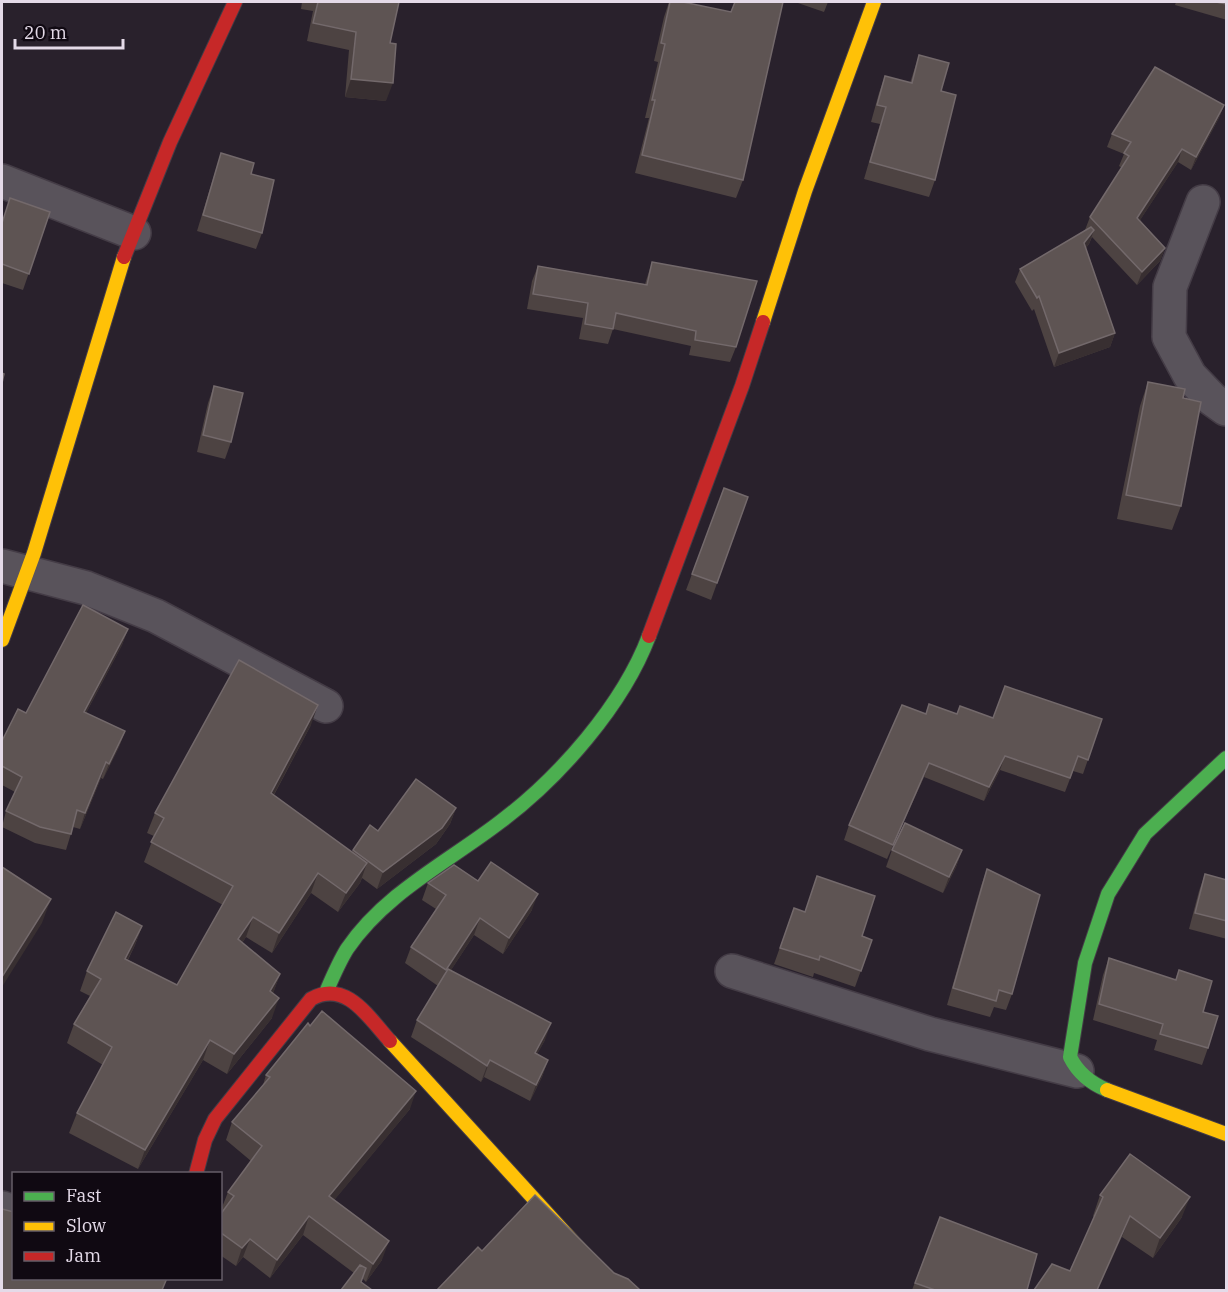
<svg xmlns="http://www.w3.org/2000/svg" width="1228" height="1292" viewBox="0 0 1228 1292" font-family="'IBM Plex Serif',serif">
<rect width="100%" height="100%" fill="#29212c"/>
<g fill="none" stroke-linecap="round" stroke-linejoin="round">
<g stroke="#443c46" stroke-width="36">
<g id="street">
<path d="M2 181 134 233"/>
<path d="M1203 202 1170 287 1169 337 1190 376 1212 399 1226 409"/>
<path d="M2 566 86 588 156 616 326 706"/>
<path d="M732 971 930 1034 1077 1071"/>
<path d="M2 1208 14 1212"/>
</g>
</g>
<g stroke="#443c46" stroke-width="16">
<g id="fast">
<path d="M327 990C333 976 339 962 347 949 385 893 448 862 500 822 559 778 623 705 649 636"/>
<path d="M1107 1090C1090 1083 1078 1073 1070 1057L1085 963 1108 894 1145 834 1226 758"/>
</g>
</g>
<g stroke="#443c46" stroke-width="16">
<g id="slow">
<path d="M763 322 805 191 874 2"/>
<path d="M2 640 34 553 124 257"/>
<path d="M390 1041 617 1290"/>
<path d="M1107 1090 1226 1134"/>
</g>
</g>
<g stroke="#443c46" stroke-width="16">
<g id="jam">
<path d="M124 257 170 142 235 2"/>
<path d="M649 636 742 386 763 322"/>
<path d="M196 1174 205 1140 215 1119 311 999C346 979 369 1018 390 1041"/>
</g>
</g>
<use href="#street" stroke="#59535b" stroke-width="33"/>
<use href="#fast" stroke="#4caf50" stroke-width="14"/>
<use href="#slow" stroke="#ffc107" stroke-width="14"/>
<use href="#jam" stroke="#c62828" stroke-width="14"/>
</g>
<g fill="#4d4342">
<path d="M302 2H399L390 43 386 101 345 97 349 50 307 41 313 11 301 9Z"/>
<path d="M669 2 731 12 743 180 736 198 635 173 649 118H645L658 62 654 61 664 17Z"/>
<path d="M795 2H828L824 12Z"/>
<path d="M1176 2H1227V20L1175 5Z"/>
<path d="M919 55 941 91 935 180 929 197 864 179 880 124 871 122 879 93 885 76 910 83Z"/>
<path d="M1224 105 1219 118 1191 170 1178 162 1140 220 1165 248 1160 261 1137 285 1092 237 1089 244 1086 248 1115 333 1110 347 1054 367 1034 309 1032 311 1015 282 1020 269 1086 230H1085L1090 217 1122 168 1119 166 1124 154 1107 147 1112 134Z"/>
<path d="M221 153 251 174 262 233 256 249 197 231 216 169Z"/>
<path d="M50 212 23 290 2 283V223Z"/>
<path d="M652 262 736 347 730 362 689 355 691 346 613 329 608 344 579 339 583 318 527 309 532 281 538 266 645 284Z"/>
<path d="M1148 382 1181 506 1172 530 1117 519 1140 406Z"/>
<path d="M214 386 231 442 225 459 197 452 208 403Z"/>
<path d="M724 488 748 497 711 600 686 590Z"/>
<path d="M128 629 122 645 86 713 125 731 119 747 103 779 101 778 80 829 73 827 66 850 35 843 2 827 6 811 15 792 2 785V741L26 713Z"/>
<path d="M925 714H957L993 718 1102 719 1083 774 1073 771 1065 792 1000 770 984 801 924 777 887 859 844 840 849 825Z"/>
<path d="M311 725 274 795 352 852 353 850 378 831 456 808 450 824 436 844 377 889 362 878 360 883 338 912 311 893 272 953 246 937 242 943 280 974 273 993 272 1018 227 1074 203 1060 138 1169 69 1133 77 1113 103 1065 67 1043 74 1024 90 996 80 991 87 971 142 926 135 945 128 960 177 985 223 905 144 862 154 836 147 833 155 813Z"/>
<path d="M892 850H962L956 867 943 893 886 867Z"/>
<path d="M987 869 1012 994 1006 1010 994 1007 990 1017 947 1005 981 886Z"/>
<path d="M1205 874 1227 880V939L1189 929 1199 891Z"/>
<path d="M817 876 862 936 872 940 855 987 814 973 813 977 774 964 794 908 805 912Z"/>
<path d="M478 881 532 910 503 954 474 935 451 970 545 1040 537 1054 548 1060 542 1077 530 1101 484 1077 481 1082 411 1037 417 1020 438 986 405 963 411 947 436 909 422 900 428 883Z"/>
<path d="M1109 958 1175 980 1179 970 1203 1012 1208 1048 1202 1065 1154 1050 1157 1040 1093 1020 1103 975Z"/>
<path d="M266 1075 410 1109 334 1200 382 1260 366 1282 362 1278 341 1290 354 1273 303 1235 270 1278 243 1257 236 1266 220 1255V1215L223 1212 221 1210 228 1192 251 1161 226 1140 232 1122 263 1085Z"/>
<path d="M1100 1195 1182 1217 1153 1258 1122 1237 1070 1271 1094 1217 1093 1216Z"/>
<path d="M940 1217 1027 1290H912Z"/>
</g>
<g fill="#382f31">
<path d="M351 79 393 83 386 101 345 97Z"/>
<path d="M1224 105 1219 118 1191 170 1196 157Z"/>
<path d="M1182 149 1178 162 1133 231 1137 218Z"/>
<path d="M1094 230 1089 244 1079 256 1084 243Z"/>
<path d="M1165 248 1160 261 1137 285 1142 272Z"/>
<path d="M1115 333 1110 347 1054 367 1059 353Z"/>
<path d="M128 629 122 645 78 728 84 712Z"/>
<path d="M318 705 311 725 264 813 271 793Z"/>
<path d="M125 731 119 747 103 779 109 764Z"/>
<path d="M1005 756 1000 770 984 801 989 787Z"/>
<path d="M106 762 101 778 80 829 85 813Z"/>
<path d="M929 763 924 777 887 859 893 845Z"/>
<path d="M456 808 450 824 436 844 377 889 383 872Z"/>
<path d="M962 850 956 867 943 893 949 877Z"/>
<path d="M367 863 360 883 338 912 346 893Z"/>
<path d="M318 873 311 893 272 953 279 933Z"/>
<path d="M538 894 532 910 503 954 509 938Z"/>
<path d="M51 899 42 923 2 987V977Z"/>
<path d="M253 917 246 937 230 959 238 939Z"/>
<path d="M480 918 474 935 440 987 446 970Z"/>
<path d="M142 926 135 945 118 978 125 959Z"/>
<path d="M280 974 273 994 270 991Z"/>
<path d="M279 998 272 1018 227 1074 234 1054Z"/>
<path d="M551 1023 545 1040 529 1069 535 1053Z"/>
<path d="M210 1040 203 1060 138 1169 145 1150Z"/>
<path d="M490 1060 484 1077 481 1082 487 1066Z"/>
<path d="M548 1060 542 1077 530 1101 536 1085Z"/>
<path d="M416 1091 410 1109 322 1215 329 1196Z"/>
<path d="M1190 1197 1182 1217 1153 1258 1160 1238Z"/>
<path d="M309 1216 303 1235 270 1278 277 1260Z"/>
<path d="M1130 1216 1122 1237 1098 1290H1097Z"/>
<path d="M250 1239 243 1257 236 1266 242 1248Z"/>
<path d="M389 1241 382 1260 366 1282 373 1264Z"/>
</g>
<g fill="#5e5453" stroke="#73696b" stroke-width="1.5">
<path d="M318 2H399L390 43 396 44 393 83 351 79 356 32 313 23Z"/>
<path d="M670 2H683L731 12 735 2H783L743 180 642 155 655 100H652L665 44 661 43Z"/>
<path d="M1216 2H1227V4Z"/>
<path d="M919 55 949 63 941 91 956 95 935 180 870 162 886 107 877 105 885 76 912 83Z"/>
<path d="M1155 67 1224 105 1196 157 1182 149 1137 218 1165 248 1142 272 1090 217 1129 156 1124 153 1131 142 1112 134Z"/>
<path d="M221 153 254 163 251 174 274 180 262 233 203 215Z"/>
<path d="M10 198 50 212 29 274 2 264V223Z"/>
<path d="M1091 227 1094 230 1084 243 1115 333 1059 353 1039 296 1037 298 1020 269Z"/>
<path d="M652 262 757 281 736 347 695 340 696 331 616 313 613 329 585 324 588 303 533 294 538 266 647 285Z"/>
<path d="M2 373 4 374 2 383Z"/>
<path d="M1148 382 1185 389 1183 398 1201 402 1181 506 1126 495Z"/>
<path d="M214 386 243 393 231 442 203 435Z"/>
<path d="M724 488 748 497 717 583 692 574Z"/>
<path d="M83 605 128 629 84 712 125 731 109 764 106 762 85 813 77 810 71 834 40 827 6 811 22 777 2 766V741L18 709 26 713Z"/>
<path d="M239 660 318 705 271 793 367 863 346 893 318 873 279 933 253 917 238 939 280 974 270 991 279 998 234 1054 210 1040 145 1150 77 1113 112 1047 74 1024 101 979 87 971 116 912 142 926 125 959 177 985 233 886 151 842 164 818 155 813Z"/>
<path d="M1005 686 1102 719 1088 760 1078 756 1070 778 1005 756 989 787 929 763 893 845 849 825 902 705 926 714 929 704 957 714 960 706 993 718Z"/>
<path d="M416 779 456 808 442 828 383 872 353 850 370 825 378 831Z"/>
<path d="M905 823 962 850 949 877 892 850Z"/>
<path d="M491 862 538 894 509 938 480 918 446 970 411 947 446 895 428 883 454 865 478 881Z"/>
<path d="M2 867 51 899 2 977Z"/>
<path d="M987 869 1040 895 1012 994 999 990 996 1001 953 988Z"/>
<path d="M1205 874 1227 880V921L1195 913Z"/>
<path d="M817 876 875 896 862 936 872 940 861 971 820 956 819 960 780 948 794 908 805 912Z"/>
<path d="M1109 958 1176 980 1179 970 1212 981 1203 1012 1218 1016 1208 1048 1160 1034 1163 1024 1099 1004Z"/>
<path d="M448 969 551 1023 535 1053 548 1060 536 1085 490 1060 487 1066 417 1020Z"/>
<path d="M322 1011 416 1091 329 1196 389 1241 373 1264 309 1216 277 1260 250 1239 242 1248 220 1232V1215L234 1196 228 1192 262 1146 232 1122 270 1077 266 1075 308 1023 310 1026Z"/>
<path d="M1130 1154 1190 1197 1160 1238 1130 1216 1097 1290H1034L1052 1264 1070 1271 1103 1197 1100 1195Z"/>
<path d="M535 1195 614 1273 628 1279 640 1290H437L478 1247 482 1251Z"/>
<path d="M2 1209 14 1212V1278H167L162 1290H2Z"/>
<path d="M940 1217 1037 1254 1027 1290H935L915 1283Z"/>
<path d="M360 1265 366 1268 361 1282 372 1290H341Z"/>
</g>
<rect width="1228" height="1292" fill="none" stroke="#e4dae8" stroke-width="6"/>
<rect x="12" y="1172" width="210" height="108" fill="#100912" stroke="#655d68" stroke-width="1.5"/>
<rect x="24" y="1192" width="30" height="9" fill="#4caf50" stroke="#655d68" stroke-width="1.5"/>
<text x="66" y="1202" font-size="18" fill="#e4dae8">Fast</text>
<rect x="24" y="1222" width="30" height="9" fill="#ffc107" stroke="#655d68" stroke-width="1.5"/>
<text x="66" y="1232" font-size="18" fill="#e4dae8">Slow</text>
<rect x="24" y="1252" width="30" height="9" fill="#c62828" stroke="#655d68" stroke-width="1.5"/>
<text x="66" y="1262" font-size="18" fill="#e4dae8">Jam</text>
<path d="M15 39v9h108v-9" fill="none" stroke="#e4dae8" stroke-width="3"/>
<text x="24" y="39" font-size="18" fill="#e4dae8" stroke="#100912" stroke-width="4.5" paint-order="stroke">20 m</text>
</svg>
